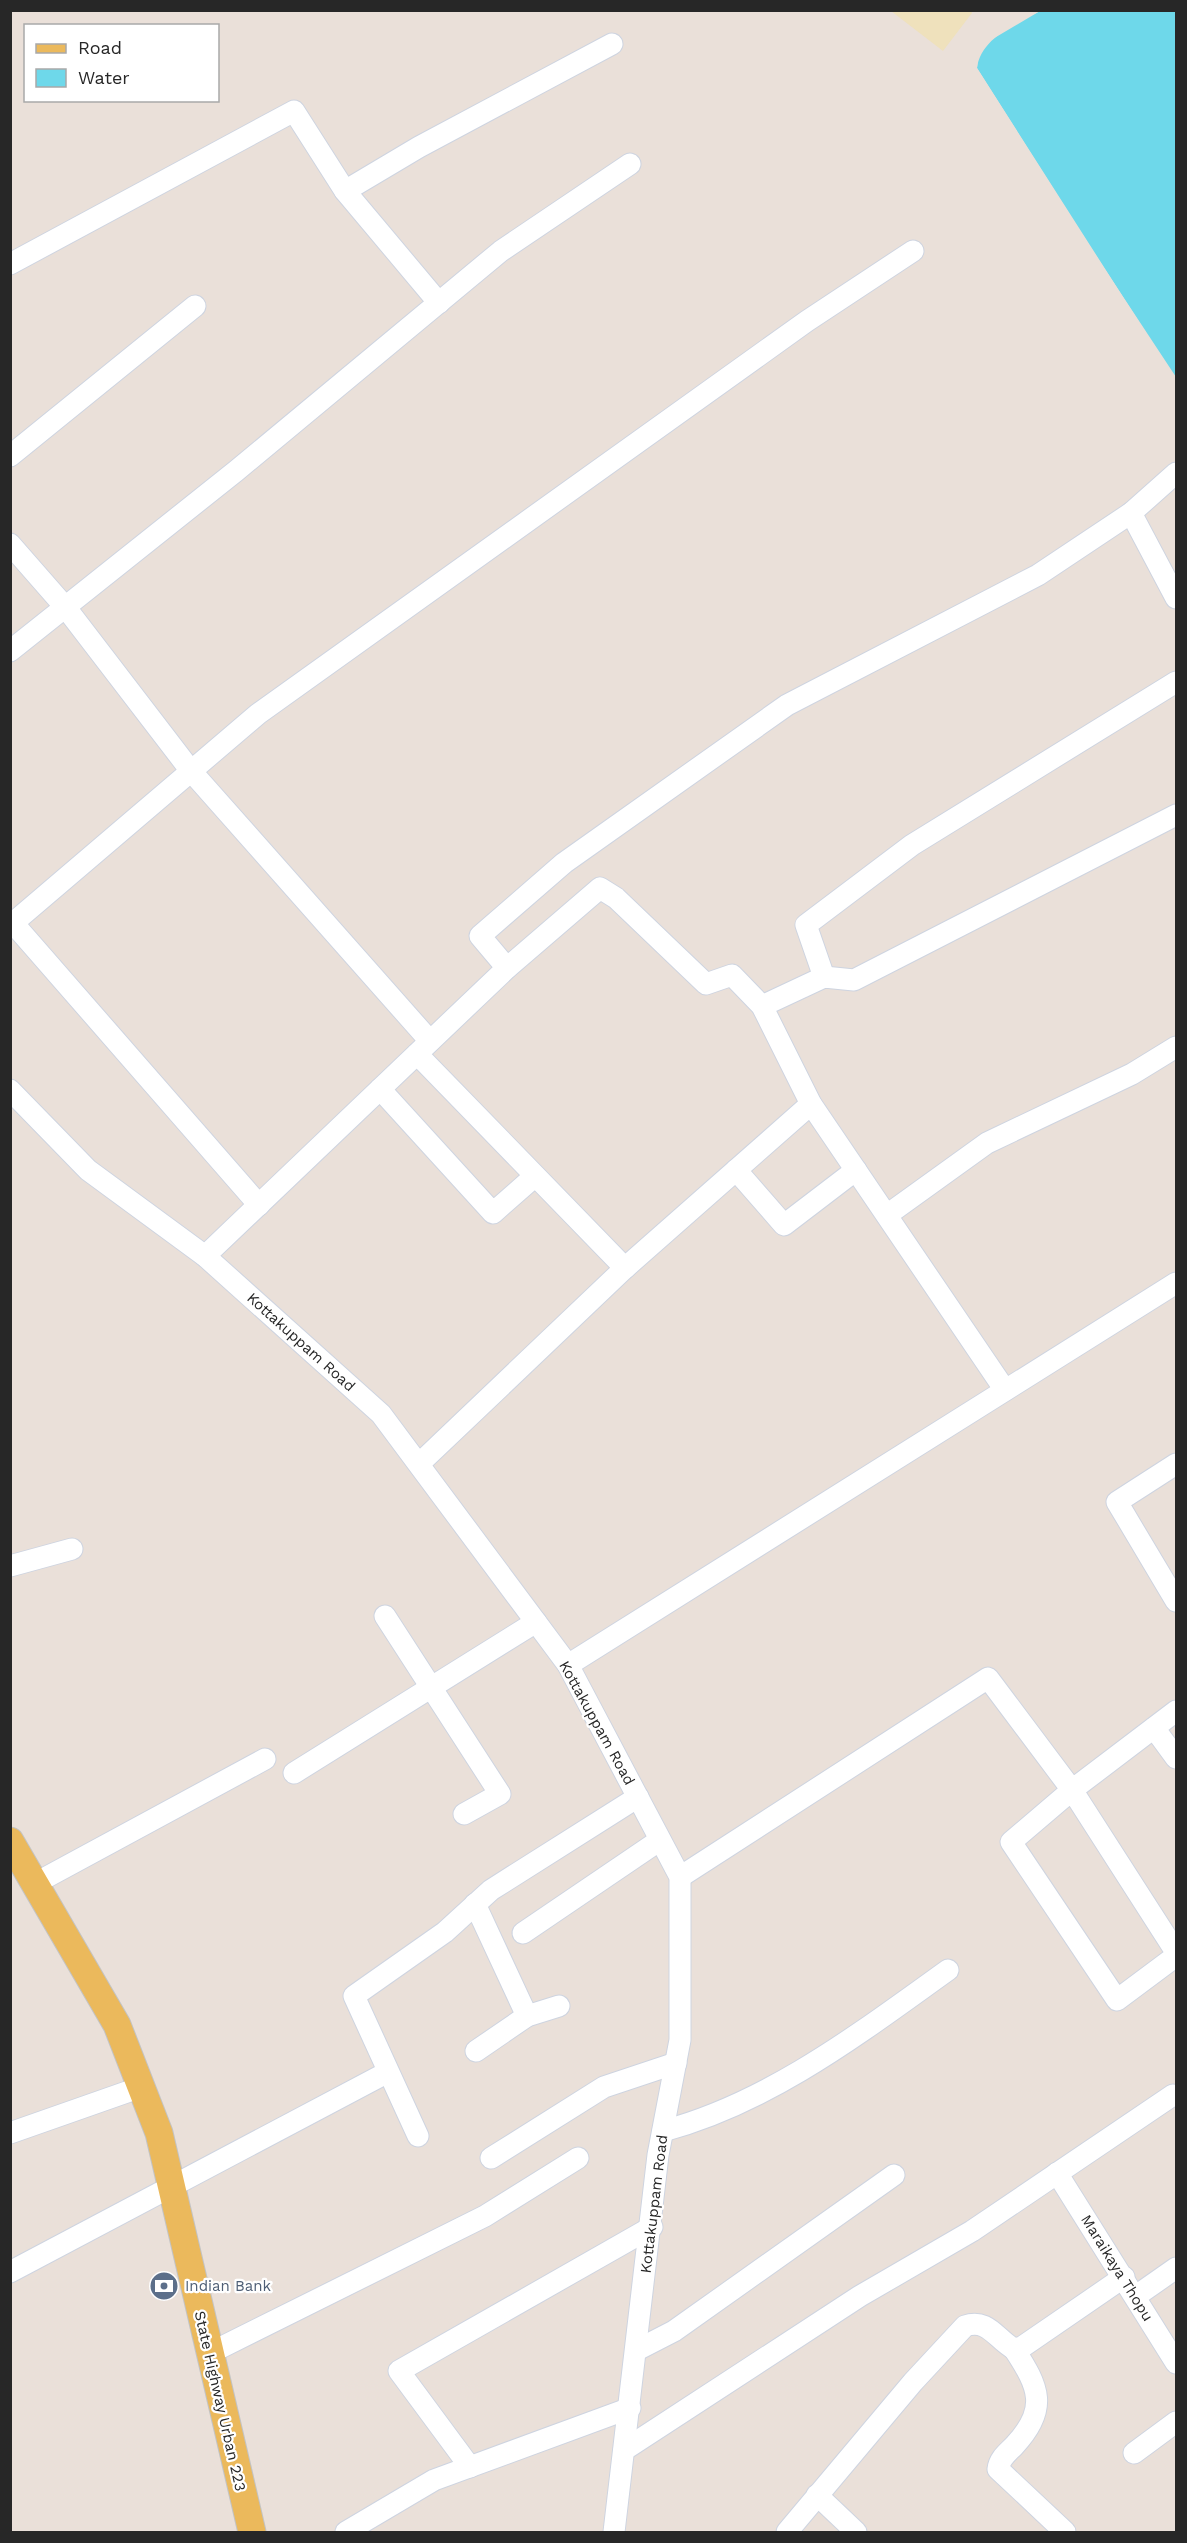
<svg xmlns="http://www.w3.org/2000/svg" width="1187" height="2543" viewBox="0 0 1187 2543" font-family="'Work Sans',sans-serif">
<rect width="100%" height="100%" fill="#eae0d9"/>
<path fill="#efe1bc" d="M971 10 972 13 943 51 891 11Z"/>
<path fill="#6ed8ea" d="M1040 11H1176V377L1089 245 977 68C981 38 1016 24 1040 11Z"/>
<path fill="#eae0d9" d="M1034 10 1040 11 991 40 979 54 977 68 1176 380 1087 247 975 69 976 53 989 38Z"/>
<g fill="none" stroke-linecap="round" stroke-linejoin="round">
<g stroke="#ced4e0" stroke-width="23">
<g id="minor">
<path d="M345 191 419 147 612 44"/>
<path d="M10 264 294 111 345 191 439 303"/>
<path d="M10 456 195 306"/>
<path d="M1131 513 1176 598"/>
<path d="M10 544 66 608 191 771 430 1041"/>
<path d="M10 651 236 471 501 251 630 164"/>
<path d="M507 968 480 936 564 863 787 705 1038 575 1131 513 1176 473"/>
<path d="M824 977 806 925 912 845 1176 682"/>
<path d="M762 1006 824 977 854 980 1176 815"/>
<path d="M417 1054 625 1268 419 1464"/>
<path d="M380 1089 493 1213 535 1176"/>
<path d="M10 1090 88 1170 205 1256 381 1414 568 1665 680 1877V2040L658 2155 614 2532"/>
<path d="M736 1170 784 1225 856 1170"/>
<path d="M259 1205 13 923 258 714 807 321 913 251"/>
<path d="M887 1215 987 1143 1132 1074 1176 1047"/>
<path d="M205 1256 507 968 600 888 616 898 706 984 732 975 762 1006 811 1104 1005 1390"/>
<path d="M625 1268 811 1104"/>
<path d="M1176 1464 1117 1502 1176 1601"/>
<path d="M10 1566 72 1549"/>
<path d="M385 1616 500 1794 464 1814"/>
<path d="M568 1665 1176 1283"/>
<path d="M1154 1728 1176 1758"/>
<path d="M294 1773 536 1622"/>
<path d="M680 1877 988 1678 1072 1790 1176 1711"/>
<path d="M34 1884 265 1759"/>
<path d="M475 1904 527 2016"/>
<path d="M523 1933 660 1840"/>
<path d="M1176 1952 1072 1790 1011 1842 1117 2000 1176 1956"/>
<path d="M476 2051 527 2016 559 2006"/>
<path d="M663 2131C769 2103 860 2033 948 1970"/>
<path d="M10 2133 141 2087"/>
<path d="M418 2136 354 1996 445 1932 491 1890 638 1797"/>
<path d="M491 2158 604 2087 676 2063"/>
<path d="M1057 2173 1176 2363"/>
<path d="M10 2272 388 2072"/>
<path d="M1136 2296 1176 2268"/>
<path d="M1014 2349C1039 2387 1049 2409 1014 2446 1007 2453 999 2459 998 2469L1065 2532"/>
<path d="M637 2350 674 2331 894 2175"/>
<path d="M208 2354 485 2216 578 2158"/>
<path d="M624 2450 860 2296 972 2231 1173 2095"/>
<path d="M1134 2453 1176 2422"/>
<path d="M470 2467 399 2371 652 2227"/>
<path d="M817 2495 856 2532"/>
<path d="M346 2532 434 2480 630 2408"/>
<path d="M787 2532 913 2382 965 2326C988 2318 996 2339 1014 2349L1022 2347 1124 2277"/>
</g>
</g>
<g stroke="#c3c3c3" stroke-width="29">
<path id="major" d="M10 1841 117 2025 159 2133 252 2532"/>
</g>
<use href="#minor" stroke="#fff" stroke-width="21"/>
<use href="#major" stroke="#ebb95c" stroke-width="27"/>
</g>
<defs>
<g id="bank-disc" transform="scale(1.5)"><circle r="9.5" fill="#5c6f8a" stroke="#fff"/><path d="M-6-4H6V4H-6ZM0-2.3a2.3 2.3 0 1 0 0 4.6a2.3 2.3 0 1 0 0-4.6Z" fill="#fff"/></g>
</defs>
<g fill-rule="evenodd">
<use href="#bank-disc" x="164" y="2286"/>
</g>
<g text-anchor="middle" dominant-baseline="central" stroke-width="4.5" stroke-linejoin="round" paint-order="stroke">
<g font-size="15" fill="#272727" stroke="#fff">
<text transform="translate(301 1342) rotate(42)">Kottakuppam Road</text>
<text transform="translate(597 1723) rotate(61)">Kottakuppam Road</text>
<text transform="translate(654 2204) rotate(-83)">Kottakuppam Road</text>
<text transform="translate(1117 2268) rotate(58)">Maraikaya Thopu</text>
<text transform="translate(220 2401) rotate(77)">State Highway Urban 223</text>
</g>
<g font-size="15" fill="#4e5e75" stroke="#fff" text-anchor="start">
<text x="185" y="2286">Indian Bank</text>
</g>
</g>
<rect width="1187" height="2543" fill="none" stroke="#272727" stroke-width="24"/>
<rect x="24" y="24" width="195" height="78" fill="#ffffff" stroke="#a9a9a9" stroke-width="1.5"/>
<rect x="36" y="44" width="30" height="9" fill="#ebb95c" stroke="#a9a9a9" stroke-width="1.5"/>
<text x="78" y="54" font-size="18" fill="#272727">Road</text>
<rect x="36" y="69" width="30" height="18" fill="#6ed8ea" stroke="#a9a9a9" stroke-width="1.5"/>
<text x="78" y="84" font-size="18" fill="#272727">Water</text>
</svg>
